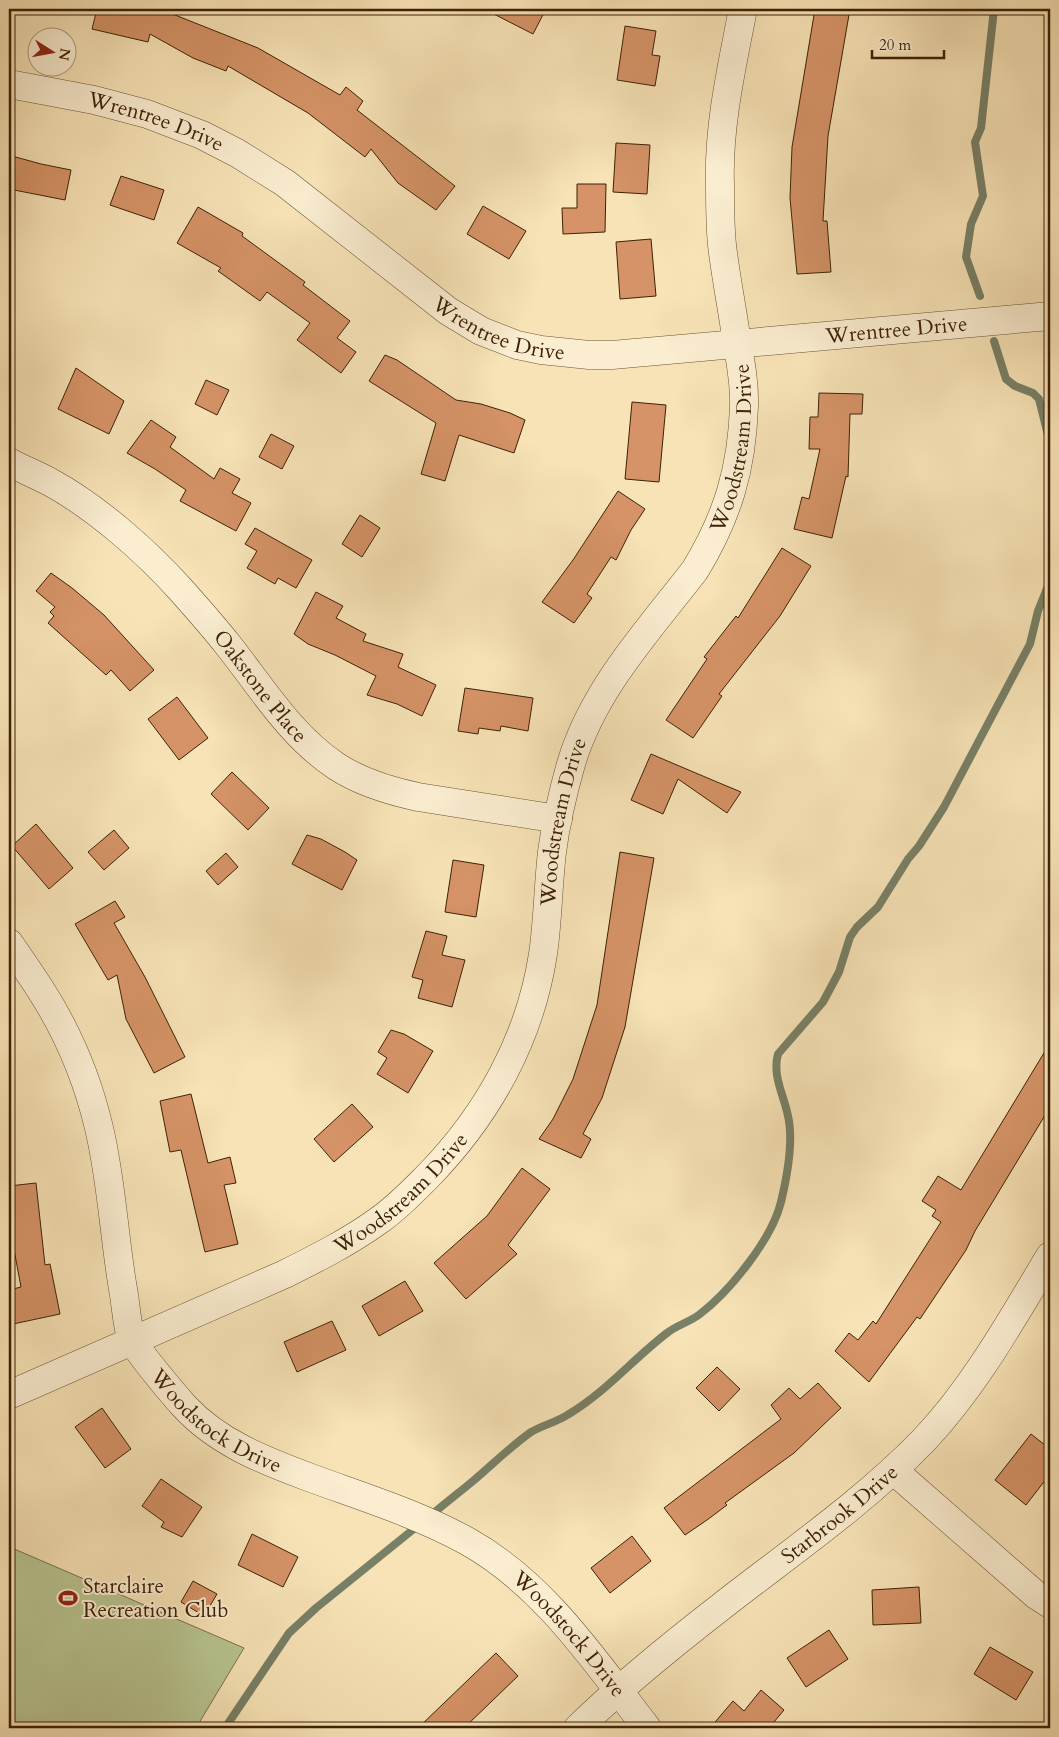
<svg xmlns="http://www.w3.org/2000/svg" width="1059" height="1737" viewBox="0 0 1059 1737" font-family="Cardo,serif">
<rect width="100%" height="100%" fill="#f7e3b6"/>
<filter id="stains"><feTurbulence type="fractalNoise" baseFrequency=".004" numOctaves="4"/><feColorMatrix values="0 0 0 0 .2 0 0 0 0 .09 0 0 0 0 .02 0 0 0 .5 -.17"/></filter>
<radialGradient id="worn" r=".72"><stop offset=".6" stop-color="#630" stop-opacity="0"/><stop offset="1" stop-color="#630" stop-opacity=".3"/></radialGradient>
<path fill="#b8c591" stroke="#7b734c" d="M9 1541 12 1548 244 1648 196 1728H9Z"/>
<g fill="none" stroke-linecap="round" stroke-linejoin="round">
<g stroke="#788067" stroke-width="8">
<path d="M980 296 966 257 971 224 983 196 975 142 981 128 994 9"/>
<path d="M994 341 1006 379 1015 386 1033 393 1039 399 1050 443"/>
<path d="M435 1512C448 1501 461 1491 473 1481 493 1464 510 1447 531 1432 543 1425 557 1422 569 1414 607 1391 633 1359 667 1333 677 1325 690 1322 700 1314 730 1291 772 1239 781 1202 787 1177 794 1142 788 1116 784 1095 772 1076 778 1054L823 1002 839 972 850 937 857 927 878 907 908 859 919 846 944 807 1030 644 1038 611 1050 581"/>
<path d="M225 1728 289 1633 316 1608 415 1528"/>
</g>
</g>
<g fill="#d59367" stroke="#3e2106">
<path d="M97 9H155L165 11 258 48 340 95 346 87 363 101 357 110 455 186 436 210 398 183 371 149 365 157 308 113 228 66 226 71 193 58 150 34 148 42 92 29Z"/>
<path d="M484 9H546L533 34Z"/>
<path d="M815 9H850L828 136 823 221H827L831 272 797 274 790 198 792 147Z"/>
<path d="M625 26 656 31 652 55 660 56 655 86 617 80Z"/>
<path d="M616 143 650 145 647 194 613 192Z"/>
<path d="M12 156 41 164 71 170 65 200 9 189V171Z"/>
<path d="M121 176 164 190 154 220 110 205Z"/>
<path d="M577 184H606L605 232 563 234 562 208H577Z"/>
<path d="M483 206 526 231 509 259 467 234Z"/>
<path d="M198 207 243 233 242 236 305 282 303 285 350 321 337 338 356 352 341 373 297 340 310 323 267 292 260 301 218 271 221 268 177 243Z"/>
<path d="M651 239 656 296 620 299 616 242Z"/>
<path d="M385 355 397 360 456 400 481 404 510 413 525 420 514 453 459 435 445 481 421 474 436 423 369 381Z"/>
<path d="M76 368 124 401 109 434 58 409Z"/>
<path d="M206 380 229 390 217 415 195 404Z"/>
<path d="M819 393 863 394 862 414H850L848 477 846 476 832 538 794 529 802 497 809 499 820 449H809L810 417H818Z"/>
<path d="M632 402 666 405 659 482 625 479Z"/>
<path d="M151 420 176 437 170 447 214 479 220 468 240 479 232 493 251 503 236 531 180 501 186 490 155 469 127 453Z"/>
<path d="M271 434 294 446 282 469 259 457Z"/>
<path d="M618 491 645 509 631 530 616 560 611 557 587 594 592 598 574 623 542 602 573 560Z"/>
<path d="M360 515 380 528 362 557 342 544Z"/>
<path d="M255 528 312 560 296 588 278 578 275 584 247 568 257 551 245 544Z"/>
<path d="M782 548 811 566 780 616 719 694 722 696 693 738 666 720 707 659 704 657 736 616 738 618Z"/>
<path d="M51 573 72 588 104 615 154 670 130 691 111 670 106 675 48 623 54 616 50 612 55 607 36 591Z"/>
<path d="M316 592 343 606 336 618 366 634 363 641 403 654 398 667 436 685 422 716 397 704 367 695 376 676 335 655 308 644 294 634Z"/>
<path d="M465 688 533 698 528 731 501 726 500 731 479 728 478 734 458 731Z"/>
<path d="M177 697 208 738 179 760 148 719Z"/>
<path d="M651 754 717 782 741 792 727 813 678 779 663 814 631 800Z"/>
<path d="M232 772 269 808 248 830 211 794Z"/>
<path d="M36 824 73 868 49 889 12 846Z"/>
<path d="M114 830 129 848 104 870 88 852Z"/>
<path d="M307 835 321 839 345 852 357 860 342 890 292 864Z"/>
<path d="M620 852 654 858 625 1027 602 1098 583 1134 591 1139 581 1158 539 1139 553 1119 573 1079 597 1005Z"/>
<path d="M226 853 238 867 218 885 206 871Z"/>
<path d="M453 860 484 865 476 917 445 912Z"/>
<path d="M115 901 125 917 114 923 145 977 185 1057 154 1073 126 1019 117 975 108 980 75 924Z"/>
<path d="M426 931 447 936 442 955 465 960 452 1007 418 998 423 980 412 977Z"/>
<path d="M391 1030 404 1034 433 1051 408 1093 377 1074 387 1058 378 1052Z"/>
<path d="M1050 1043V1107L975 1231 966 1250 920 1319 917 1317 869 1382 835 1351 849 1333 858 1340 873 1321 876 1324 941 1222 932 1216 936 1210 922 1201 938 1176 961 1190Z"/>
<path d="M191 1094 208 1163 230 1157 236 1183 224 1185 238 1244 205 1252 181 1150 170 1152 160 1101Z"/>
<path d="M352 1104 373 1127 334 1162 314 1139Z"/>
<path d="M522 1168 550 1189 508 1245 517 1254 466 1299 434 1263 487 1216Z"/>
<path d="M36 1183 45 1265 50 1264 60 1314 13 1324 9 1304V1290L21 1287 12 1239 9 1240V1186Z"/>
<path d="M405 1281 423 1311 379 1336 362 1306Z"/>
<path d="M332 1321 346 1350 297 1372 284 1342Z"/>
<path d="M717 1367 740 1389 719 1411 696 1388Z"/>
<path d="M818 1383 841 1408 794 1453 725 1503 727 1505 707 1520 685 1535 664 1508 781 1419 771 1405 789 1388 800 1399Z"/>
<path d="M102 1408 131 1449 105 1468 75 1427Z"/>
<path d="M1031 1434 1050 1449V1474L1026 1505 995 1480Z"/>
<path d="M161 1479 202 1507 182 1537 161 1527 164 1522 142 1506Z"/>
<path d="M252 1534 298 1557 283 1587 238 1565Z"/>
<path d="M632 1536 651 1561 610 1593 591 1568Z"/>
<path d="M193 1581 217 1594 204 1616 181 1602Z"/>
<path d="M919 1587 921 1623 873 1625 872 1590Z"/>
<path d="M829 1630 848 1659 806 1687 787 1658Z"/>
<path d="M990 1647 1033 1672 1016 1700 974 1674Z"/>
<path d="M496 1653 518 1676 464 1728H418Z"/>
<path d="M761 1690 784 1710 769 1728H710L733 1701 744 1711Z"/>
</g>
<g fill="none" stroke-linecap="round" stroke-linejoin="round">
<g stroke="#6c5232" stroke-width="29">
<g id="minor">
<path id="s1" d="M9 84 94 100 147 114 202 135 237 153 285 183 448 311 481 331 517 345 541 350 589 355H612L1050 316"/>
<path id="s2" d="M9 462C22 469 37 475 50 482 96 507 146 551 181 590 197 608 213 626 228 645 262 688 290 735 336 766 360 782 390 791 418 797L558 819"/>
<path id="s3" d="M9 943C20 959 32 976 42 992 68 1033 88 1081 99 1128 112 1182 114 1239 124 1295 126 1308 127 1324 131 1337 134 1348 175 1396 184 1406 218 1443 265 1461 311 1478 363 1497 418 1514 467 1541 544 1584 594 1660 647 1728"/>
<path id="s4" d="M9 1395 285 1274C317 1258 349 1242 378 1221 397 1208 413 1191 429 1175 488 1114 530 1039 543 954 548 920 548 886 552 852 556 822 563 792 571 764 593 689 649 630 695 570 728 516 742 468 744 406 745 378 738 350 734 323 730 297 725 271 722 245 720 225 720 204 720 184 718 126 732 66 743 9"/>
<path d="M893 1470 1036 1595 1050 1604"/>
<path id="s5" d="M578 1728C623 1684 673 1644 722 1606 791 1552 863 1503 924 1440 975 1386 1012 1319 1050 1256"/>
</g>
</g>
<use href="#minor" stroke="#faedd0" stroke-width="28"/>
</g>
<defs>
<g id="stadium-bare" transform="scale(1.5)"><path d="M0-5a6.5 5 0 1 0 0 10a6.5 5 0 1 0 0-10ZM-3.5-1.8h7v3.6h-7Z" fill="#8f2418" stroke="#faedd0" stroke-width="2.5" paint-order="stroke"/></g>
</defs>
<g fill-rule="evenodd">
<use href="#stadium-bare" x="68" y="1598"/>
</g>
<g text-anchor="middle" dominant-baseline="central" stroke-width="4" stroke-linejoin="round" paint-order="stroke">
<g font-size="21" fill="#3e2106" stroke="#faedd0">
<text stroke="none"><textPath href="#s1" startOffset="152">Wrentree Drive</textPath></text>
<text stroke="none"><textPath href="#s1" startOffset="558">Wrentree Drive</textPath></text>
<text stroke="none"><textPath href="#s1" startOffset="962">Wrentree Drive</textPath></text>
<text stroke="none"><textPath href="#s4" startOffset="1284">Woodstream Drive</textPath></text>
<text stroke="none"><textPath href="#s2" startOffset="341">Oakstone Place</textPath></text>
<text stroke="none"><textPath href="#s4" startOffset="864">Woodstream Drive</textPath></text>
<text stroke="none"><textPath href="#s4" startOffset="444">Woodstream Drive</textPath></text>
<text stroke="none"><textPath href="#s3" startOffset="541">Woodstock Drive</textPath></text>
<text stroke="none"><textPath href="#s5" startOffset="338">Starbrook Drive</textPath></text>
<text stroke="none"><textPath href="#s3" startOffset="961">Woodstock Drive</textPath></text>
</g>
<g font-size="21" fill="#3e2106" stroke="#faedd0" text-anchor="start">
<text x="83" y="1586">Starclaire<tspan x="83" dy="24">Recreation Club</tspan></text>
</g>
</g>
<rect width="1059" height="1737" fill="none" stroke="#f7e3b6" stroke-width="30"/>
<rect x="10" y="10" width="1039" height="1717" fill="none" stroke="#3e2106" stroke-width="2.5"/>
<rect x="15" y="15" width="1029" height="1707" fill="none" stroke="#3e2106"/>
<g transform="translate(52 52) rotate(101)"><circle r="24" fill="#faedd0" stroke="#af9b7f"/>
<path d="M0-4L9 19L0 12L-9 19Z" fill="#8f2418"/>
<text y="-8" font-size="14" font-weight="bold" text-anchor="middle" fill="#3e2106">N</text>
</g>
<path d="M872 50v8h72v-8" fill="none" stroke="#3e2106" stroke-width="2.5"/>
<text x="879" y="50" font-size="15" fill="#3e2106" stroke="#faedd0" stroke-width="4" paint-order="stroke">20 m</text>
<rect width="100%" height="100%" filter="url(#stains)"/>
<rect width="100%" height="100%" fill="url(#worn)"/>
</svg>
